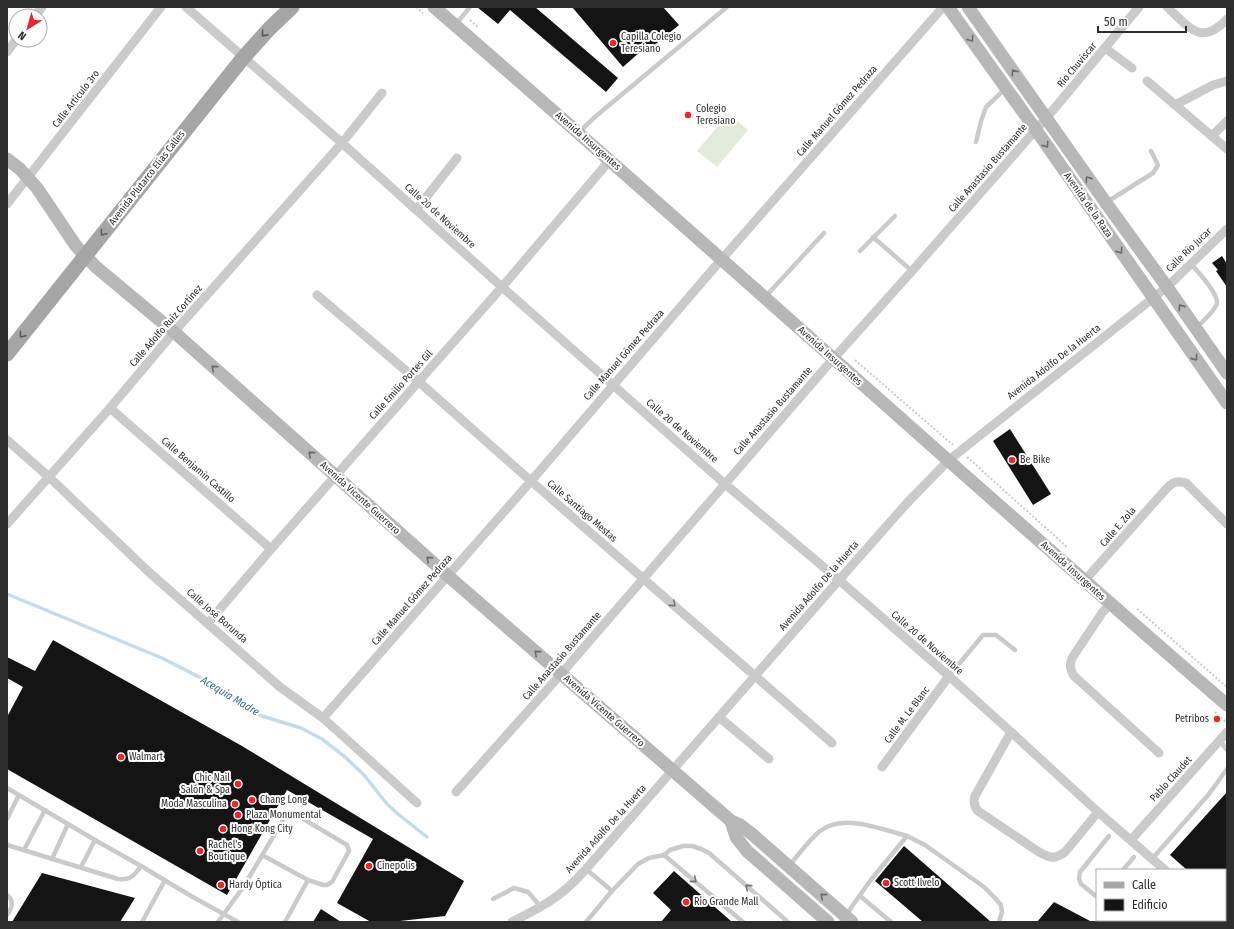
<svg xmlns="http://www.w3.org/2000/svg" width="1234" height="929" viewBox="0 0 1234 929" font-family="'Fira Sans Condensed',sans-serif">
<rect width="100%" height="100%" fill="#fff"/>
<path fill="#e2ebd9" d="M728 114 748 130 717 167 697 151Z"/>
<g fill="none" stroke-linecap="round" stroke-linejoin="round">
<path stroke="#c4dbed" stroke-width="3.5" d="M7 594 162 658 203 679 245 707 262 716 301 728 322 739 345 757 364 775 387 804 398 814 427 837"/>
</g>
<g fill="#141414">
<path d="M477 7H535L618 78 606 92 510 10 498 24Z"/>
<path d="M572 7H663L679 25 652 47 649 44 623 67Z"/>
<path d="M1222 256 1227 264V287L1216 271 1218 270 1212 263Z"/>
<path d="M1010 429 1051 494 1033 505 993 441Z"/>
<path d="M53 640 242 746 464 881 445 916 391 922H371L337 903 373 839 287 790 227 895 7 769V717L23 687 7 678V657L35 671Z"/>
<path d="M1227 792V870H1187L1170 855Z"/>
<path d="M904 846 991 922H923L875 881Z"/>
<path d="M674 871 732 922H661L671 910 653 893Z"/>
<path d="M42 873 135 898 120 922H12Z"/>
<path d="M1054 902 1092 922H1037Z"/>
<path d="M321 909 341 922H313Z"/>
</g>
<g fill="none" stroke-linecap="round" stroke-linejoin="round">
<g stroke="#cacaca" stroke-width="2" stroke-dasharray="2 2" stroke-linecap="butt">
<path d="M416 7 423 13"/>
<path d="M470 20 479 28"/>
<path d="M855 360 953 445"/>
<path d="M967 457 1068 548"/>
<path d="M1137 609 1227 687"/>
<path d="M1215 712 1226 722"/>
</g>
<g stroke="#cacaca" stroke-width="4.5">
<path d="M456 24 470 7"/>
<path d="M579 132 596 116 727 7"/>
<path d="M976 142 981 121 986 107 1005 89"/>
<path d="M1107 202 1153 173 1158 165 1151 151"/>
<path d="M873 237 912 271"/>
<path d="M860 251 895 216"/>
<path d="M1191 264C1198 272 1218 293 1217 303 1216 310 1202 322 1197 327"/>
<path d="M766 296 824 233"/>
<path d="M949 676 983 635H996L1015 650"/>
<path d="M1220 741 1227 750"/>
<path d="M7 788 95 840 141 866 191 896 238 922"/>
<path d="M7 819 19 795"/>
<path d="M7 845 118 879C131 880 134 876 141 866"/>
<path d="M24 850 45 810"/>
<path d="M664 855 743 922"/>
<path d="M52 859 68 824"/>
<path d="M1152 859 1209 794 1227 769"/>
<path d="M789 866C799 854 808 841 820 831 843 813 881 829 907 836"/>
<path d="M81 867 95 840"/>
<path d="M586 869 612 891"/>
<path d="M1123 870 1134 857"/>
<path d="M7 895C15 901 12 908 7 915"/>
<path d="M860 896 891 922"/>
<path d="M1097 897 1081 884 1079 879 1080 872 1109 836"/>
<path d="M493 899 514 888 528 892 541 907"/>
<path d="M142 922 165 880"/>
<path d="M218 922 244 886 286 815 290 813 295 814 347 845 349 851 332 882 327 885H323L308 880 262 855"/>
<path d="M285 922 308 880"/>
<path d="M586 922 612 891 638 864 649 858 664 855 670 850 683 846H692L701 849 709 853 788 922"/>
<path d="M841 922 870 881 907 836 925 845 984 887 995 898 1001 905 1002 912 999 922"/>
</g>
<g stroke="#cacaca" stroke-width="9">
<path d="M186 7 342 143 502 287 725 484 839 580 949 676 1011 732 1098 812 1165 870"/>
<path d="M1167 7C1189 27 1201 47 1227 19"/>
<path d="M35 16 42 7"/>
<path d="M1105 48 1132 68"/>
<path d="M7 52 16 40"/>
<path d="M1147 81 1227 149"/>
<path d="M1175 105 1213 85 1227 81"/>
<path d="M1212 136 1227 121"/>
<path d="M7 204 161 7"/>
<path d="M416 210 457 158"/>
<path d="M317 295 418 381 531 481 832 743"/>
<path d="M110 408 271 549"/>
<path d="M7 440 49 477 151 574 280 687 323 718 417 803"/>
<path d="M7 524 110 408 174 332 342 143 382 93"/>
<path d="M1085 580 1167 488C1173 482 1178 480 1186 483L1227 524"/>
<path d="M1110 604 1102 613 1072 658C1069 665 1070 670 1074 676L1159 753"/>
<path d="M208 623 271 549 502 287 610 160"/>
<path d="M719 717 769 759"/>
<path d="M323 718 531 481 714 268 943 7"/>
<path d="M1011 732 975 796C973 802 974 806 978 811L1039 852C1050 858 1054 860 1065 852L1098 812"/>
<path d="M882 767 949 676"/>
<path d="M456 792 561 674 826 367 912 271 1054 109 1139 7"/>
<path d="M1131 840 1227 732"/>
<path d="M1222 920 1224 922"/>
<path d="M512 922C531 912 550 903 566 889 573 883 580 876 586 869L839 580 907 503 949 460 1167 287 1227 229"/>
</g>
<g stroke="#b7b7b7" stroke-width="13">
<path d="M434 7C700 237 961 475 1227 705"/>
<path d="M948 7 1036 130 1227 403"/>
<path d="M968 7 1106 203 1167 287 1227 373"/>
<path d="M7 159 20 169 37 188 76 246 96 267 174 332 447 575 731 821 740 825 752 834 852 922"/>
<path d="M731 821 736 837 747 851 828 922"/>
</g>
<path stroke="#a5a5a5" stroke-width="15" d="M7 354 243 58 269 29 292 7"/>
</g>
<defs><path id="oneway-chevron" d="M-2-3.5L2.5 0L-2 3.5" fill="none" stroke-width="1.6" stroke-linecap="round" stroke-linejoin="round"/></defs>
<g stroke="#5d5d5d">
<use href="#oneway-chevron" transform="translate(264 34) rotate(132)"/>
<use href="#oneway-chevron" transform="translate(103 233) rotate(128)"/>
<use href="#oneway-chevron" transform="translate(22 335) rotate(129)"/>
</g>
<g stroke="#6b6b6b">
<use href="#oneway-chevron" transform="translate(971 39) rotate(54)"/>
<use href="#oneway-chevron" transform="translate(1014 72) rotate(-125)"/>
<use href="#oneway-chevron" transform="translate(1046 145) rotate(55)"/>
<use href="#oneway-chevron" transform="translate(1088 179) rotate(-125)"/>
<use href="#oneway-chevron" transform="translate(1120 251) rotate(55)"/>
<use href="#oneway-chevron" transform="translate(1181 307) rotate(-125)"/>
<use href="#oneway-chevron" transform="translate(1195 358) rotate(55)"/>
<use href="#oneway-chevron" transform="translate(214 368) rotate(-139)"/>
<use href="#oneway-chevron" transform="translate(311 454) rotate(-139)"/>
<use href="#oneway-chevron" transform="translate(429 559) rotate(-138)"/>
<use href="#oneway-chevron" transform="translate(537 653) rotate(-139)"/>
<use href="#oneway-chevron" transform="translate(823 896) rotate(-139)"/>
</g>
<g stroke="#747474">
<use href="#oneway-chevron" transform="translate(673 604) rotate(41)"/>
<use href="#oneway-chevron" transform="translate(694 880) rotate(41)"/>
<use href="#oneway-chevron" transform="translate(748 887) rotate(-139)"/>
</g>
<g fill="#ee242c" stroke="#fff" stroke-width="1.5">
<circle cx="613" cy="43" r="4"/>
<circle cx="688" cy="115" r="4"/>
<circle cx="1012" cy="460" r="4"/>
<circle cx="1217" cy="719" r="4"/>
<circle cx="121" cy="757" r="4"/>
<circle cx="238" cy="784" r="4"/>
<circle cx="252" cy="800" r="4"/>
<circle cx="235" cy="804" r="4"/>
<circle cx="238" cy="815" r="4"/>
<circle cx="223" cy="829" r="4"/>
<circle cx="200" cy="851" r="4"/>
<circle cx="369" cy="866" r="4"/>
<circle cx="886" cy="883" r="4"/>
<circle cx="221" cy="885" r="4"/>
<circle cx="686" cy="902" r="4"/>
</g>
<g text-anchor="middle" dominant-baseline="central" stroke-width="4" stroke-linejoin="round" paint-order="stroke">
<g font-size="10" fill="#2d2d2d" stroke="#fff" text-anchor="start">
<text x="621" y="37">Capilla Colegio<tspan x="621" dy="12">Teresiano</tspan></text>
<text x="696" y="109">Colegio<tspan x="696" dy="12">Teresiano</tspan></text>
<text x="1020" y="460">Be Bike</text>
<text x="1209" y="719" text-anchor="end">Petribos</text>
<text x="129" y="757">Walmart</text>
<text x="230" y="778" text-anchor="end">Chic Nail<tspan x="230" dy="12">Salón &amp; Spa</tspan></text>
<text x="260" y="800">Chang Long</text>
<text x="227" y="804" text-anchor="end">Moda Masculina</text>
<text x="246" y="815">Plaza Monumental</text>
<text x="231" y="829">Hong Kong City</text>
<text x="208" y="845">Rachel's<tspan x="208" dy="12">Boutique</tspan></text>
<text x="377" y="866">Cinepolis</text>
<text x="894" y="883">Scott Ilvelo</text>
<text x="229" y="885">Hardy Óptica</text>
<text x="694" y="902">Rio Grande Mall</text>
</g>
<g font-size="10" fill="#2d2d2d" stroke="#fff">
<text transform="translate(1077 65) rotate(-50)">Río Chuviscar</text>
<text transform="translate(76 99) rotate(-52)">Calle Artículo 3ro</text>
<text transform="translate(837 111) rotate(-49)">Calle Manuel Gómez Pedraza</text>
<text transform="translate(588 141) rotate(41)">Avenida Insurgentes</text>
<text transform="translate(988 168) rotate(-49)">Calle Anastasio Bustamante</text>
<text transform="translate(147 178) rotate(-52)">Avenida Plutarco Elías Calles</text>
<text transform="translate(1088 205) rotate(55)">Avenida de la Raza</text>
<text transform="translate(440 216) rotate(42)">Calle 20 de Noviembre</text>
<text transform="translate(1189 250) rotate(-44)">Calle Río Jucar</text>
<text transform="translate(166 326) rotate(-49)">Calle Adolfo Ruíz Cortínez</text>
<text transform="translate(624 355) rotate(-49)">Calle Manuel Gómez Pedraza</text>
<text transform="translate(830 356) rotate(42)">Avenida Insurgentes</text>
<text transform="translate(1054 362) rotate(-38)">Avenida Adolfo De la Huerta</text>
<text transform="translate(401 385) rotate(-48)">Calle Emilio Portes Gil</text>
<text transform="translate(773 411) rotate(-49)">Calle Anastasio Bustamante</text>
<text transform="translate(682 431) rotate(41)">Calle 20 de Noviembre</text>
<text transform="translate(198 470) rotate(41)">Calle Benjamín Castillo</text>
<text transform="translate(360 498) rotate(42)">Avenida Vicente Guerrero</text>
<text transform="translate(582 511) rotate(41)">Calle Santiago Mestas</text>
<text transform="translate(1118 527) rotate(-49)">Calle E. Zola</text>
<text transform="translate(1073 571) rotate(42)">Avenida Insurgentes</text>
<text transform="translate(819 586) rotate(-49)">Avenida Adolfo De la Huerta</text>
<text transform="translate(412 600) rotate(-49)">Calle Manuel Gómez Pedraza</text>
<text transform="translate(217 616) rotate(41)">Calle José Borunda</text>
<text transform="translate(927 643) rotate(41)">Calle 20 de Noviembre</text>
<text transform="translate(562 656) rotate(-49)">Calle Anastasio Bustamante</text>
<text transform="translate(604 711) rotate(41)">Avenida Vicente Guerrero</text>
<text transform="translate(907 715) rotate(-53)">Calle M. Le Blanc</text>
<text transform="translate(1171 779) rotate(-48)">Pablo Claudet</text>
<text transform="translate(606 829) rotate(-48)">Avenida Adolfo De la Huerta</text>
</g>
<g font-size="11" font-style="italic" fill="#376c93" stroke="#fff">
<text transform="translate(230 696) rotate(31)">Acequia Madre</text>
</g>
</g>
<rect width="1234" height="929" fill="none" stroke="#2d2d2d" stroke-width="16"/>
<rect x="1096" y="869" width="130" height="52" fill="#ffffff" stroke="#ababab"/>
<rect x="1104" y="882" width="20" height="6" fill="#a5a5a5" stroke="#ababab"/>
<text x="1132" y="889" font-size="12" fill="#2d2d2d">Calle</text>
<rect x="1104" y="899" width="20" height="12" fill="#141414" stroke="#ababab"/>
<text x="1132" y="909" font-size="12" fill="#2d2d2d">Edificio</text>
<g transform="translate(28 28) rotate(217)"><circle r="19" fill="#ffffff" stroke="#ababab"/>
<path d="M0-3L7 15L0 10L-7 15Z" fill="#ee242c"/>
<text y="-6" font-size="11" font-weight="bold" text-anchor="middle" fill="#2d2d2d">N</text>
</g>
<path d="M1098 26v6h88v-6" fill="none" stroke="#2d2d2d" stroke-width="2"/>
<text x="1104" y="26" font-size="12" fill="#2d2d2d" stroke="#ffffff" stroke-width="3" paint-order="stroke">50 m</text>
</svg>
